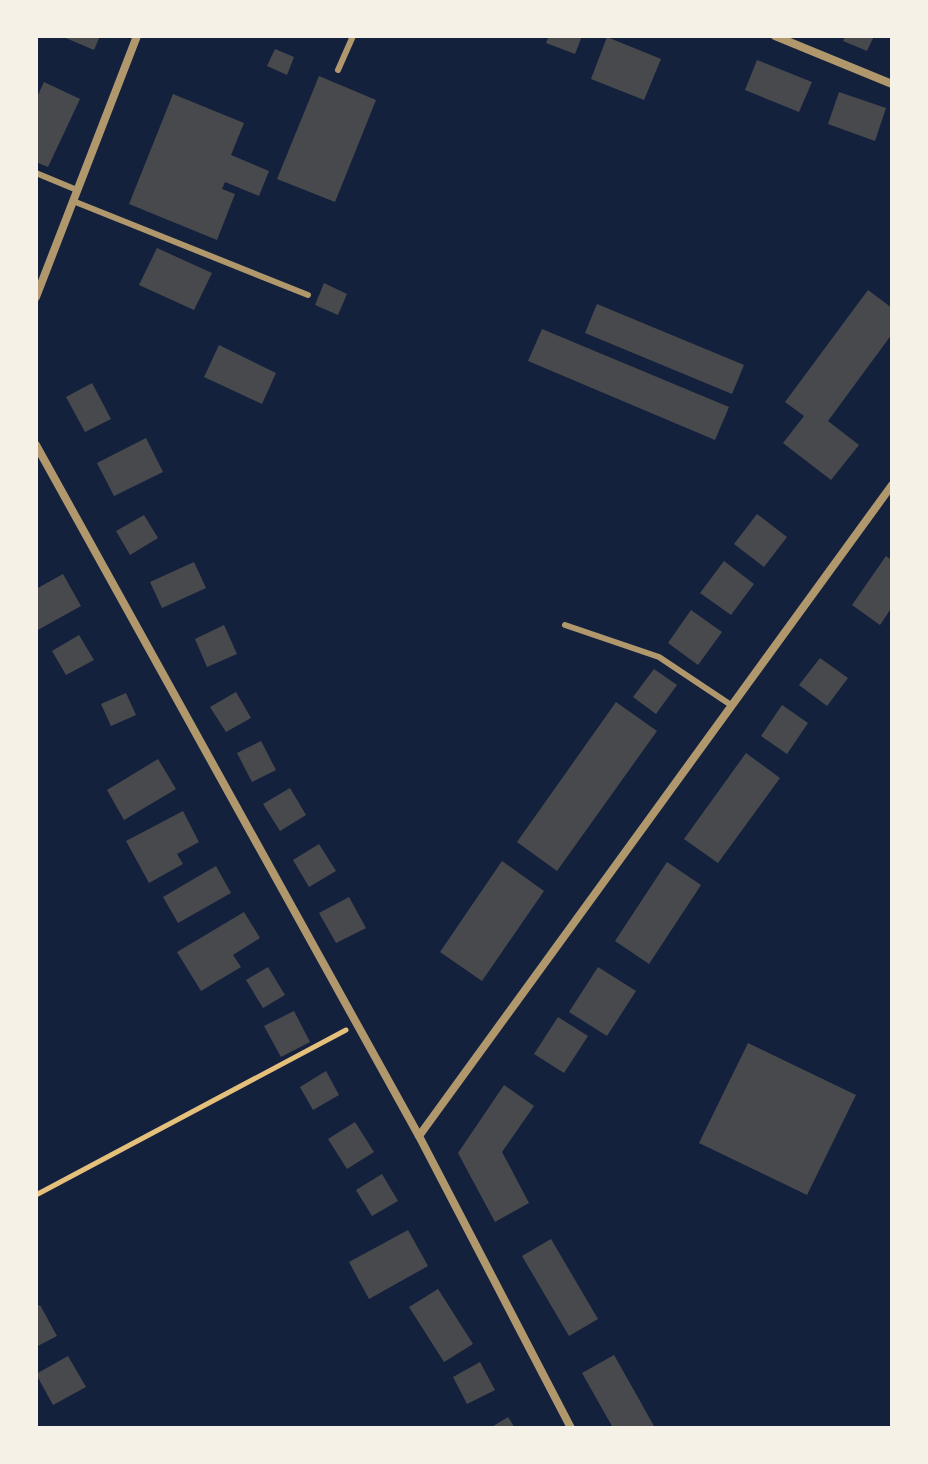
<svg xmlns="http://www.w3.org/2000/svg" width="928" height="1464" viewBox="0 0 928 1464" font-family="'Asap Condensed',sans-serif">
<rect width="100%" height="100%" fill="#14213d"/>
<g fill="#48494c">
<path d="M61 36H100L94 50Z"/>
<path d="M549 36H582L575 54 546 43Z"/>
<path d="M845 36H874L867 51 843 41Z"/>
<path d="M607 37 661 59 644 100 591 79Z"/>
<path d="M275 49 294 57 287 75 267 66Z"/>
<path d="M757 60 812 82 799 112 745 90Z"/>
<path d="M319 76 376 100 335 202 277 179Z"/>
<path d="M44 82 80 99 48 167 36 162V99Z"/>
<path d="M839 92 886 108 875 141 828 124Z"/>
<path d="M173 94 244 123 231 155 269 171 259 196 225 182 222 189 235 194 217 240 129 204Z"/>
<path d="M157 248 212 273 194 310 139 285Z"/>
<path d="M324 283 347 294 338 315 315 305Z"/>
<path d="M868 290 892 308V334L828 421 859 445 831 480 783 443 804 416 785 402Z"/>
<path d="M597 304 744 365 732 394 585 333Z"/>
<path d="M542 329 729 407 715 440 528 361Z"/>
<path d="M219 345 276 373 262 404 204 377Z"/>
<path d="M92 383 111 419 85 432 66 397Z"/>
<path d="M146 438 163 472 114 496 97 463Z"/>
<path d="M757 514 787 537 764 567 734 544Z"/>
<path d="M144 515 158 538 130 555 116 531Z"/>
<path d="M892 555V607L880 625 852 605 886 556 890 559Z"/>
<path d="M724 561 754 584 731 615 700 593Z"/>
<path d="M194 562 206 588 162 608 150 582Z"/>
<path d="M63 574 81 606 36 631V589Z"/>
<path d="M691 610 722 632 698 665 668 643Z"/>
<path d="M224 625 237 654 207 667 195 639Z"/>
<path d="M79 635 94 660 66 675 52 651Z"/>
<path d="M820 658 848 678 827 706 799 685Z"/>
<path d="M654 669 677 685 656 714 633 697Z"/>
<path d="M236 692 251 718 226 732 210 707Z"/>
<path d="M126 693 136 715 111 726 101 704Z"/>
<path d="M616 702 657 731 557 871 517 842Z"/>
<path d="M782 705 808 723 787 754 761 736Z"/>
<path d="M261 741 276 770 252 782 237 753Z"/>
<path d="M746 753 780 778 718 863 684 839Z"/>
<path d="M158 759 176 789 124 820 107 790Z"/>
<path d="M290 788 306 815 280 831 263 804Z"/>
<path d="M183 811 199 842 177 854 183 864 149 883 126 841Z"/>
<path d="M319 844 336 871 309 887 293 860Z"/>
<path d="M502 861 544 891 482 981 440 952Z"/>
<path d="M667 862 701 885 649 964 615 941Z"/>
<path d="M216 866 231 893 178 923 163 897Z"/>
<path d="M349 897 366 928 336 943 319 913Z"/>
<path d="M244 912 260 938 233 955 241 967 201 991 177 952Z"/>
<path d="M268 967 285 995 263 1008 246 980Z"/>
<path d="M598 967 636 991 607 1036 569 1012Z"/>
<path d="M294 1011 310 1042 281 1057 264 1026Z"/>
<path d="M558 1017 588 1036 564 1073 534 1054Z"/>
<path d="M748 1043 856 1095 807 1195 699 1143Z"/>
<path d="M326 1071 339 1095 313 1110 300 1087Z"/>
<path d="M504 1085 534 1106 502 1152 529 1203 495 1222 458 1153Z"/>
<path d="M355 1122 374 1152 347 1169 328 1139Z"/>
<path d="M382 1174 398 1201 372 1216 356 1190Z"/>
<path d="M408 1230 428 1266 369 1299 349 1262Z"/>
<path d="M551 1239 598 1319 569 1336 522 1256Z"/>
<path d="M438 1289 473 1344 444 1362 409 1307Z"/>
<path d="M40 1305 57 1336 36 1347V1307Z"/>
<path d="M614 1355 640 1401 655 1428H613L608 1419 582 1373Z"/>
<path d="M68 1356 86 1387 53 1405 36 1374Z"/>
<path d="M480 1362 495 1390 467 1404 453 1377Z"/>
<path d="M508 1417 515 1428H490Z"/>
</g>
<g fill="none" stroke-linecap="round" stroke-linejoin="round">
<path stroke="#e5c07b" stroke-width="5" d="M36 1195 346 1030"/>
<g stroke="#b1986c" stroke-width="6">
<path d="M338 70 353 36"/>
<path d="M36 173 77 190"/>
<path d="M73 201 308 295"/>
<path d="M565 625 659 657 731 705"/>
</g>
<g stroke="#b1986c" stroke-width="8">
<path d="M775 36 892 84"/>
<path d="M36 297 137 36"/>
<path d="M36 445 419 1136 571 1428"/>
<path d="M419 1136 892 485"/>
</g>
</g>
<rect width="928" height="1464" fill="none" stroke="#f6f1e7" stroke-width="76"/>
</svg>
